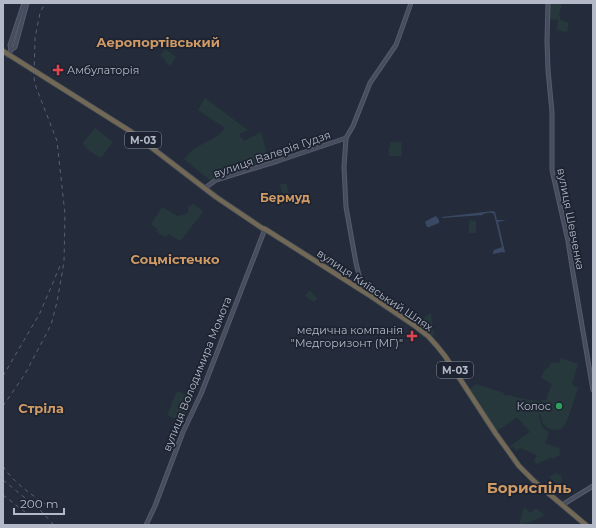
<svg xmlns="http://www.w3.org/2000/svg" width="596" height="528" viewBox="0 0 596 528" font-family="Montserrat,sans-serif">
<rect width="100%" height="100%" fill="#242c3b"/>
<g fill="#26383c">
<path d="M551 3H562L559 16H560V20L569 23 567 32 557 30 558 20 550 19V8Z"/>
<path d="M165 49 176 57 170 66C166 63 165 59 160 56Z"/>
<path d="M205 98 248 130 239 134 240 136 238 138 241 137 244 141 261 132 267 154 277 152 276 161 215 179 211 181 184 159C187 156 190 152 193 150 203 142 218 139 225 128L198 110Z"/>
<path d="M95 128 113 142 101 158C95 154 86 150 83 143Z"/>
<path d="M390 142H401L402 156H389V148H390Z"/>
<path d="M286 183 289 194 283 195 280 185Z"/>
<path d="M194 204 203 212 180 241 169 234 165 237 157 232 158 230 151 224 162 207 178 216 186 214 189 210 187 207Z"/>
<path d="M469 220 476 221V233H469Z"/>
<path d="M309 291C313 292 314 297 318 298L314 302 305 296Z"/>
<path d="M430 313 431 314 434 334 433 336 419 325 418 323Z"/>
<path d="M561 358 578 364 572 384 578 388C576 395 573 403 571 410 566 422 564 435 548 428 543 424 541 421 541 415L539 414C540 422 541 429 549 432L545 443 558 448 559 447 560 455 552 459 551 457C547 460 540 461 538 464L534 462 537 455 520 448 516 451 513 446 511 448 510 446 530 432 517 417 497 431 470 389 476 384 504 393V395L507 396 508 395 520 398 541 402 542 399 546 400 552 384 546 381 541 377 546 368 547 369 552 362 559 363Z"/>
<path d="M177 391 192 397 182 422 167 415Z"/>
<path d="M557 473 558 475 561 474 562 486 560 487 551 479 550 476Z"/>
<path d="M524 507 531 513 536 508 544 515C541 518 524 525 519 525Z"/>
</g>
<g fill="#3a4963">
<path d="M493 211 495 212 497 220H506L498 222 505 252 504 253 503 252 493 254V252L494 250 502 247 494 214C492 212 487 213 484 214L483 213V215L442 218V217Z"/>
<path d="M436 216 439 220V223L429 227H427L425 222 426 221Z"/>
</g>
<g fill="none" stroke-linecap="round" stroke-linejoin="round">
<g stroke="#565c69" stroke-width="5">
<g id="secondary">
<path d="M548 3 547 41 548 70 552 112V170L568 241 573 273 593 390"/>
<path d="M11 50 10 45 24 3"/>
<path d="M8 55 11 50 15 47 27 3"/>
<path d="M205 188 216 180 278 161 346 138"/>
<path d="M361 290 362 287 356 263 346 207 344 167 346 138 353 126 370 83 396 45 411 3"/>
<path d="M562 505 593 486"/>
<path d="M146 525 155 506 183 432 201 394 265 229"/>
</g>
</g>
<g stroke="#434956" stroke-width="6">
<path id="highway" d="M3 51 130 131 216 197 262 228 265 229 369 295 415 326 428 336 437 346 445 356 496 434 519 466 535 482 586 525"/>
</g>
<use href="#secondary" stroke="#464d5e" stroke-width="3"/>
<use href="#highway" stroke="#716855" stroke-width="4.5"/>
<g stroke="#5a6272" stroke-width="1" stroke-dasharray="4 4" stroke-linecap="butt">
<path d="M3 376 40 313 60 266"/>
<path d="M3 406 25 374 51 325 57 302 64 262 65 214 57 141 36 87 34 78 35 38 40 13 45 3"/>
<path d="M3 466C15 485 33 495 51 508"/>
<path d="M3 480 41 511 54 525"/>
<path d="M3 495 25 512"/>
</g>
</g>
<g fill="#e0444e" stroke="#1d2330" stroke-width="1.5">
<path d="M56 64h4v4h4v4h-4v4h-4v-4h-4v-4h4z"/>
<path d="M410 330h4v4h4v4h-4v4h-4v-4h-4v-4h4z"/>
</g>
<circle fill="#2e9e5b" stroke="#1d2330" stroke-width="1.5" cx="559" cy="406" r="4"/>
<g text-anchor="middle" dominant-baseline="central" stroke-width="3.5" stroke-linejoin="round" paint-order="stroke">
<g fill="#1d2330" stroke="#868c9a" stroke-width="1">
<rect x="125" y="132" width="36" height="16" rx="3"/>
<rect x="437" y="362" width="36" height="16" rx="3"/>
</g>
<g font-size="10" font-weight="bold" fill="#b3b9c7">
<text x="143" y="140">М-03</text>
<text x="455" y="370">М-03</text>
</g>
<g font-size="11" fill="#b3b9c7" stroke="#1d2330" text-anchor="end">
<text x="67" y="70" text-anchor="start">Амбулаторія</text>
<text x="403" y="330">медична компанія<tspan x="403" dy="13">"Медгоризонт (МГ)"</tspan></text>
<text x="551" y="406">Колос</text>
</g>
<g font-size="11" fill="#b3b9c7" stroke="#1d2330">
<text transform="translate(272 154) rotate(-19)">вулиця Валерія Гудзя</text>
<text transform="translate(571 219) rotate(79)">вулиця Шевченка</text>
<text transform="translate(375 290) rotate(34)">вулиця Київський Шлях</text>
<text transform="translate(197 374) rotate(-68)">вулиця Володимира Момота</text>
</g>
<g font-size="12" font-weight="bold" fill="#cf9a65" stroke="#1d2330">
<text x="285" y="197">Бермуд</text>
</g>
<g font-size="13" font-weight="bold" fill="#cf9a65" stroke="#1d2330">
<text x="158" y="42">Аеропортівський</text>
<text x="175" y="259">Соцмістечко</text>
<text x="41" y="408">Стріла</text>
</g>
<g font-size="15" font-weight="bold" fill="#cf9a65" stroke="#1d2330">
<text x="529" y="487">Бориспіль</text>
</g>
</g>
<rect width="596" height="528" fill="none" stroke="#b3b9c7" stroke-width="8"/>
<path d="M14 508v6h50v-6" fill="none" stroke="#b3b9c7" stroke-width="2"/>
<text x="20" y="508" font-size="12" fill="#b3b9c7" stroke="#1d2330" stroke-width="3" paint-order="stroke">200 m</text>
</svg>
